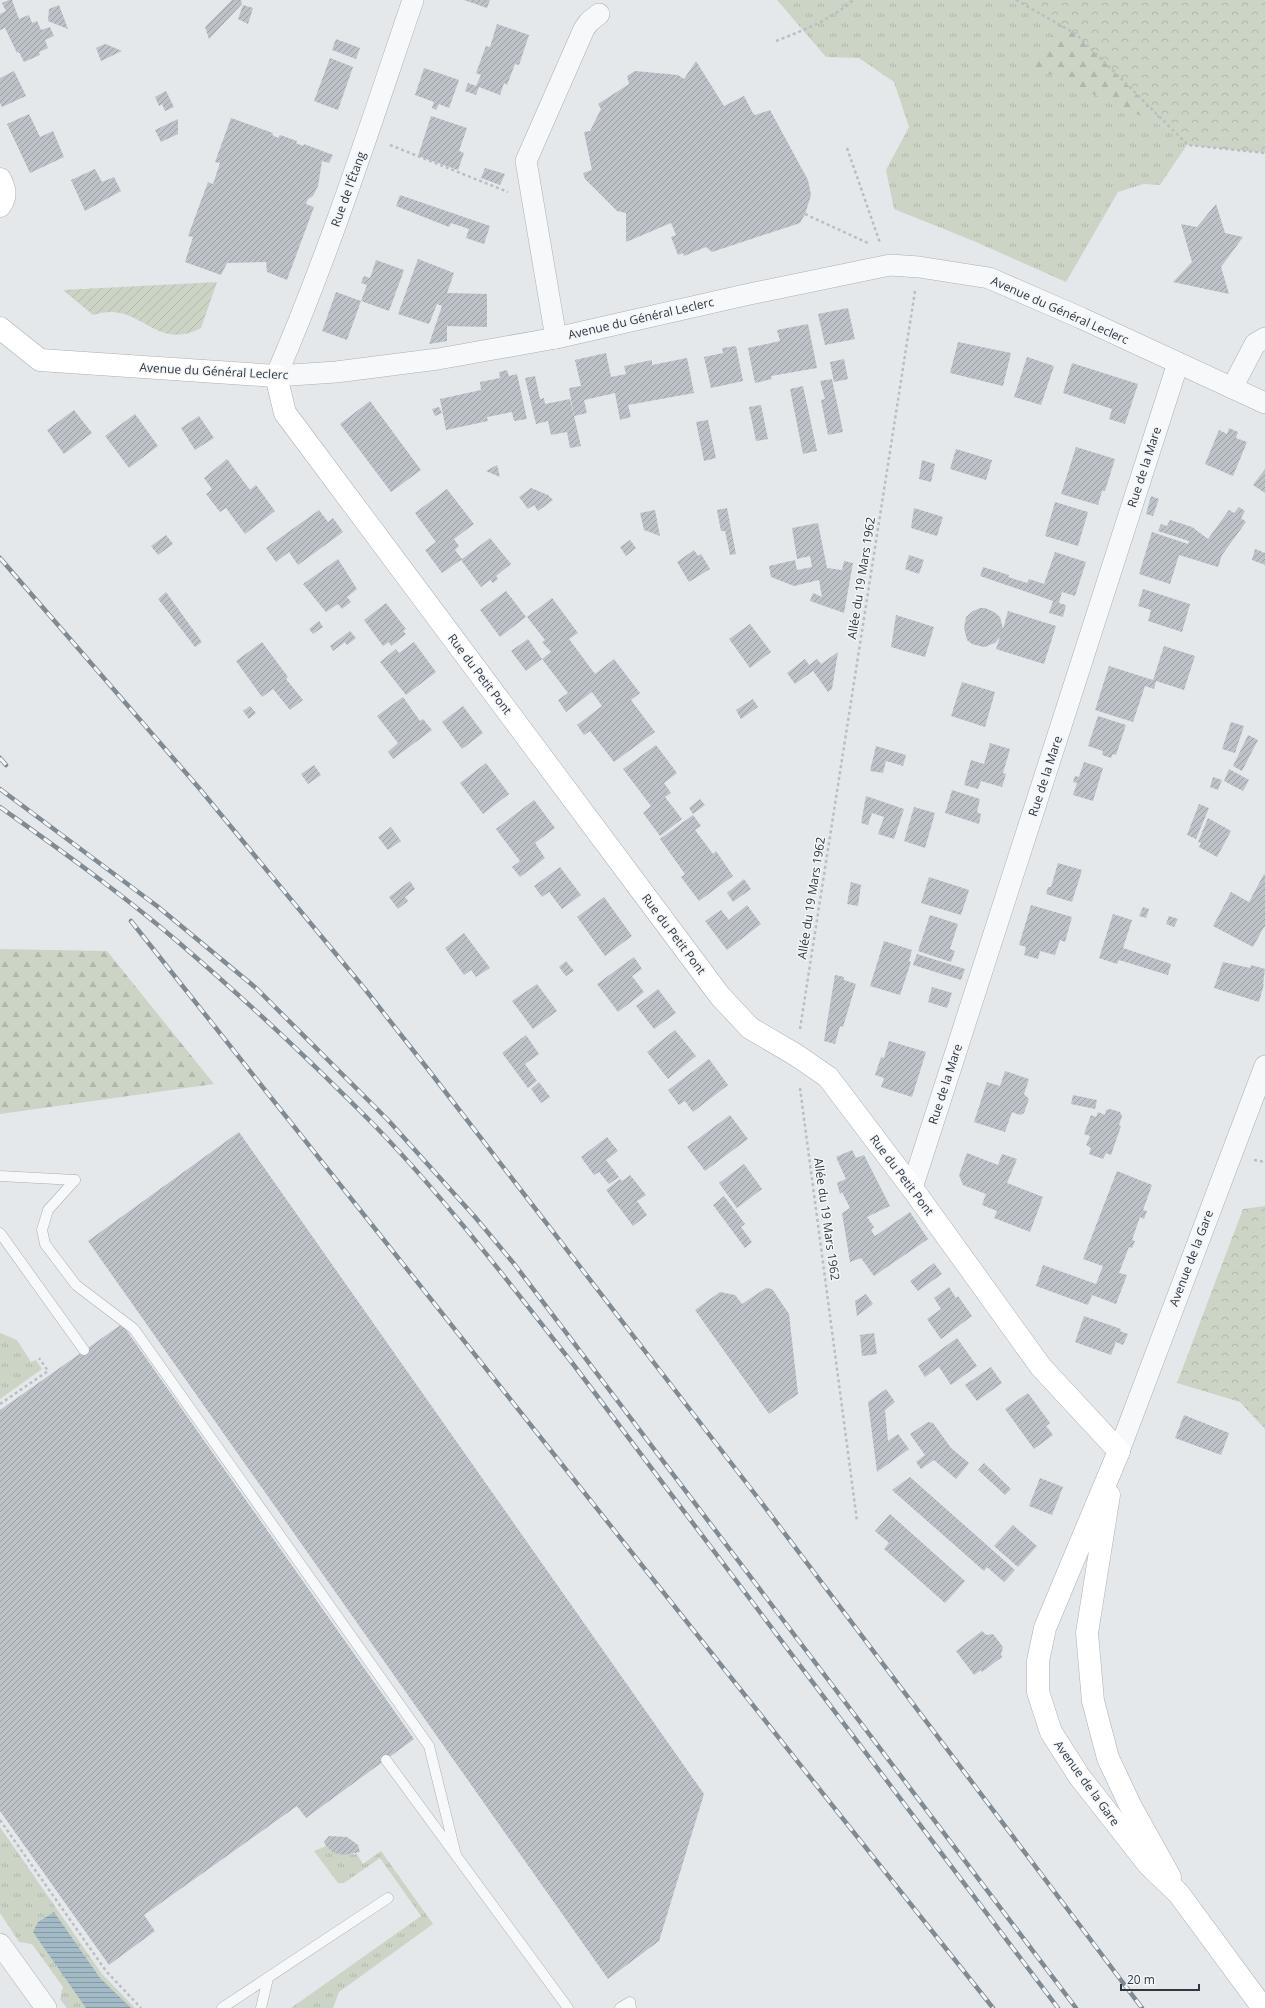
<svg xmlns="http://www.w3.org/2000/svg" width="1265" height="2008" viewBox="0 0 1265 2008" font-family="'Open Sans',sans-serif">
<defs>
<pattern id="grass-tufts" width="24" height="20" patternUnits="userSpaceOnUse"><rect width="24" height="20" fill="#ccd4c6"/><path d="M3 7l-1-3M5 7V3M7 7l1-3M15 17l-1-3M17 17v-4M19 17l1-3" fill="none" stroke="#b0b7ab"/></pattern>
<pattern id="forest-firs" width="22" height="20" patternUnits="userSpaceOnUse"><rect width="22" height="20" fill="#ccd4c6"/><path d="M5 1l3.5 6h-7zM16 11l3.5 6h-7z" fill="#b0b7ab"/></pattern>
<pattern id="park-crowns" width="20" height="18" patternUnits="userSpaceOnUse"><rect width="20" height="18" fill="#ccd4c6"/><path d="M2 6a3 3 0 1 1 6 0M12 15a3 3 0 1 1 6 0" fill="none" stroke="#b0b7ab"/></pattern>
<pattern id="garden-furrows" width="10" height="10" patternUnits="userSpaceOnUse"><rect width="10" height="10" fill="#ccd4c6"/><path d="M-1 1l2-2M0 10L10 0M9 11l2-2" fill="none" stroke="#b0b7ab"/></pattern>
<pattern id="water-rules" width="6" height="5" patternUnits="userSpaceOnUse"><rect width="6" height="5" fill="#a3bbc7"/><path d="M0 2.5h6" fill="none" stroke="#8599a3"/></pattern>
<pattern id="building-hatch" width="6" height="6" patternUnits="userSpaceOnUse"><rect width="6" height="6" fill="#bcc2c7"/><path d="M-1 1l2-2M0 6l6-6M5 7l2-2" fill="none" stroke="#999fa3"/></pattern>
</defs>
<rect width="100%" height="100%" fill="#e4e8eb"/>
<g fill="url(#grass-tufts)">
<path d="M777 0H1080L1031 65 1191 139 1160 185 1144 184 1118 192 1066 282 976 242 894 209 886 170 909 127 894 82 859 58 826 57Z"/>
<path d="M0 1333 17 1340 31 1362 36 1360 42 1369 0 1399Z"/>
<path d="M0 1827 102 1974 135 2008H67L60 1999 63 1987 32 1944 19 1942 0 1913Z"/>
<path d="M326 1846C336 1855 344 1855 357 1854L363 1864 381 1851 433 1924 339 1992 333 2008H291L421 1916 380 1858 344 1883H338L314 1851Z"/>
</g>
<g fill="url(#forest-firs)">
<path d="M1080 0H1265L1191 139 1030 65Z"/>
<path d="M0 949 107 951 214 1084 0 1114Z"/>
</g>
<g fill="url(#park-crowns)">
<path d="M1016 0H1265V153L1188 145 1076 34Z"/>
<path d="M1265 1206V1429L1240 1402 1177 1383 1243 1209Z"/>
</g>
<path fill="url(#garden-furrows)" d="M217 282 201 328C154 353 140 299 93 315L63 290Z"/>
<path fill="url(#water-rules)" d="M54 1912 100 1978 131 2008H86L33 1932 38 1922Z"/>
<g fill="url(#building-hatch)">
<path d="M9 0H12L19 19 29 15 32 23 37 21 41 30 50 27 54 36 45 40 48 48 39 52 40 55 24 62 19 52 17 53 5 28 0 30V14L6 11 2 3Z"/>
<path d="M232 0H241L242 4 209 39 205 27Z"/>
<path d="M464 0H490L487 8Z"/>
<path d="M59 5 68 29 48 21 49 9Z"/>
<path d="M243 5 253 8 248 24 238 19Z"/>
<path d="M497 24 529 35 519 65 515 64 507 85 504 83 500 95 479 87 476 95 465 91 468 83 476 86 481 75 476 73 486 46 490 47Z"/>
<path d="M336 39 360 48 356 59 332 50Z"/>
<path d="M105 44 108 45 122 51 101 61 96 48Z"/>
<path d="M330 58 353 67 338 110 314 101Z"/>
<path d="M696 61 724 106 744 96 753 113 755 115 770 110 808 180 811 195 805 214 800 223 712 252 706 247 684 256 683 253 678 255 671 237 676 235 671 223 626 242V213L617 211 585 179 583 173 592 170 584 132 590 131 601 109 598 104 629 84 627 76 635 71 678 75 684 79Z"/>
<path d="M424 68 459 80 449 108 439 104 436 110 432 108 434 102 415 95Z"/>
<path d="M14 71 26 96 2 107 0 103V78Z"/>
<path d="M166 91 174 107 165 111 162 104 159 106 155 97Z"/>
<path d="M29 114 40 137 53 131 64 157 30 173 7 124Z"/>
<path d="M431 116 467 128 459 151 464 153 458 170 418 156Z"/>
<path d="M231 118 273 133 272 135 278 138 280 135 297 141 296 143 303 146 304 144 333 155 329 163 322 161 318 186 313 196 308 199 306 204 314 207 287 280 267 272 266 262 227 263 221 275 185 262 193 237 188 236 208 182 213 184 220 163 215 162Z"/>
<path d="M178 119V134L161 142 155 130Z"/>
<path d="M485 168 505 174 500 185 481 178Z"/>
<path d="M95 169 102 182 114 177 121 191 85 211 71 180Z"/>
<path d="M400 195 490 226 484 244 466 238 469 229 451 223 449 227 396 206Z"/>
<path d="M1216 204 1225 233 1243 237 1221 267 1229 294 1173 282 1192 262 1181 224 1197 227Z"/>
<path d="M418 259 454 273 447 293 487 294V327L447 326V341L429 344 442 306 437 304 429 324 398 314Z"/>
<path d="M376 260 404 270 389 311 361 301 367 285 361 283 364 276 370 278Z"/>
<path d="M336 292 361 301 347 340 322 331Z"/>
<path d="M848 308 855 339 825 345 818 314Z"/>
<path d="M808 324 817 368 771 376 772 379 755 383 748 348 780 341 777 330Z"/>
<path d="M958 342 1011 353 1003 386 950 373Z"/>
<path d="M736 346 743 381 711 388 704 357 723 353 722 348Z"/>
<path d="M606 353 611 377 626 374 624 366 652 360V365L687 358 694 393 628 405 631 417 620 420 615 393 584 400 587 413 574 416 569 388 581 386 575 360Z"/>
<path d="M1027 357 1054 366 1041 405 1014 397Z"/>
<path d="M844 359 848 379 834 382 830 362Z"/>
<path d="M1072 363 1138 384 1125 424 1109 419 1112 409 1063 393Z"/>
<path d="M507 370 509 376 517 374 527 419 514 421 512 412 487 417 488 421 446 430 440 399 481 390 480 382 500 378 499 372Z"/>
<path d="M535 376 540 399 544 398 545 404 570 399 581 446 570 448 567 432 551 435 548 421 536 424 525 378Z"/>
<path d="M832 379 843 432 828 435 821 400 825 399 820 381Z"/>
<path d="M803 386 817 451 803 454 790 389Z"/>
<path d="M370 401 421 470 391 492 340 424Z"/>
<path d="M761 405 768 439 756 441 749 407Z"/>
<path d="M439 407 442 413 435 416 432 409Z"/>
<path d="M74 410 92 433 64 454 47 430Z"/>
<path d="M135 414 158 446 129 468 105 436Z"/>
<path d="M199 416 214 438 195 450 181 428Z"/>
<path d="M708 420 716 458 704 461 696 422Z"/>
<path d="M1229 428 1238 432 1236 438 1247 442 1233 476 1205 464 1219 430 1227 434Z"/>
<path d="M1076 447 1115 459 1105 491H1102L1098 505 1061 494Z"/>
<path d="M956 449 992 460 986 480 950 469Z"/>
<path d="M227 459 250 490 256 485 275 511 245 534 226 508 220 512 206 494 212 489 204 478Z"/>
<path d="M922 460 935 464 931 482 919 479Z"/>
<path d="M497 465 500 477 486 471Z"/>
<path d="M1265 469V493L1253 485Z"/>
<path d="M531 488 548 495 553 500 538 511 534 505 528 509 519 497Z"/>
<path d="M447 489 474 524 454 539 459 546 455 550 462 559 490 538 511 564 496 576 498 579 493 583 490 580 481 587 461 560 442 573 425 550 436 542 415 513Z"/>
<path d="M1151 496 1159 499 1153 516 1146 514Z"/>
<path d="M1055 502 1088 512 1078 546 1045 536Z"/>
<path d="M1239 507 1245 511 1241 518 1246 522 1222 555 1218 567 1179 555 1170 584 1139 574 1152 532 1188 544 1189 541 1158 531 1161 524 1167 526 1170 520 1192 527 1208 539 1229 510 1234 513Z"/>
<path d="M727 508 736 554 730 555 725 531H721L717 510Z"/>
<path d="M914 508 943 517 937 536 911 528Z"/>
<path d="M319 510 328 522 333 518 343 532 298 565 289 552 276 562 266 548Z"/>
<path d="M655 510 660 536 644 530 640 513Z"/>
<path d="M818 523 827 568 842 570 844 561 853 563 844 613 810 601 813 593 822 597 819 580 794 586 771 577 769 566 795 560 797 570 812 567 810 556 797 559 792 528Z"/>
<path d="M166 535 173 544 158 555 151 546Z"/>
<path d="M630 540 636 548 626 556 620 547Z"/>
<path d="M1255 549 1265 553V565L1252 560Z"/>
<path d="M694 550 698 556 701 554 710 569 689 582 677 562Z"/>
<path d="M1055 552 1086 562 1075 596 1062 592 1059 603 1066 605 1063 617 1049 613 1053 601 980 576 983 567 1009 575 1008 577 1027 583 1029 579 1044 584Z"/>
<path d="M909 555 924 560 919 574 905 569Z"/>
<path d="M338 559 357 589 347 597 351 602 342 609 338 604 326 612 303 584Z"/>
<path d="M1143 589 1190 604 1182 632 1148 621 1151 610 1138 606Z"/>
<path d="M506 591 526 617 500 637 480 610Z"/>
<path d="M166 592 202 642 195 647 158 599Z"/>
<path d="M552 598 578 633 569 639 595 674 614 659 640 693 631 700 655 732 614 762 590 731 584 735 577 725 602 706 592 692 566 712 558 700 568 693 542 659 526 671 511 651 528 639 542 659 551 652 542 642 545 640 527 617Z"/>
<path d="M386 603 406 629 403 631 406 634 391 646 389 642 383 646 364 620Z"/>
<path d="M980 608H985L994 612 1000 617 1003 629 1008 611 1056 626 1044 664 996 649 1000 637 995 643 984 647 972 644 967 640 964 628 966 617 973 611Z"/>
<path d="M896 615 934 627 925 657 891 647Z"/>
<path d="M319 621 323 627 313 634 309 629Z"/>
<path d="M750 624 771 652 750 668 729 639Z"/>
<path d="M350 631 356 638 347 645 345 642 333 651 330 646Z"/>
<path d="M262 642 288 677 286 679 303 700 290 710 273 689 262 697 236 661Z"/>
<path d="M414 642 436 672 406 695 380 662 396 649 399 653Z"/>
<path d="M1164 646 1195 656 1184 690 1156 681 1154 689 1145 686 1133 722 1095 710 1109 666 1153 680Z"/>
<path d="M838 652 832 689 828 692 813 671 795 684 787 673 805 659 809 665 817 659 821 664Z"/>
<path d="M962 682 995 692 985 727 951 716Z"/>
<path d="M403 697 420 721 423 719 432 730 393 759 388 752 398 743 377 716Z"/>
<path d="M753 699 758 707 741 719 736 710Z"/>
<path d="M250 706 256 713 249 719 243 711Z"/>
<path d="M463 706 483 733 462 749 442 722Z"/>
<path d="M1098 716 1126 725 1116 755 1113 754 1111 758 1102 755 1103 751 1088 746Z"/>
<path d="M1231 722 1244 726 1235 753 1222 749Z"/>
<path d="M1248 735 1258 740 1242 771 1233 766Z"/>
<path d="M990 743 1010 749 1003 773 1006 774 1002 787 981 781 978 789 964 785 971 760 984 764Z"/>
<path d="M656 745 677 773 664 783 671 793 665 797 682 819 660 836 643 813 651 806 623 769Z"/>
<path d="M876 746 906 755 903 766 886 761 883 773 870 771Z"/>
<path d="M1084 762 1103 768 1093 801 1073 795 1077 783 1073 782 1075 776 1079 777Z"/>
<path d="M486 763 509 794 483 814 460 783Z"/>
<path d="M314 765 321 775 308 784 301 774Z"/>
<path d="M1229 769 1249 780 1243 791 1224 781Z"/>
<path d="M1213 777 1222 780 1218 790 1210 787Z"/>
<path d="M952 790 980 799 977 812 981 814 979 824 945 813Z"/>
<path d="M866 796 904 809 894 839 878 834 884 817 872 813 868 825 861 823Z"/>
<path d="M700 799 705 805 693 814 689 808Z"/>
<path d="M534 800 555 828 535 843 545 858 520 877 512 867 520 861 496 829Z"/>
<path d="M1199 804 1209 808 1196 839 1187 835Z"/>
<path d="M914 807 935 813 925 848 904 841Z"/>
<path d="M693 815 701 826 695 830 713 854 716 851 733 876 699 901 681 877 685 874 660 839Z"/>
<path d="M1208 818 1231 831 1217 857 1199 847 1201 843 1198 842Z"/>
<path d="M391 827 401 841 388 850 378 837Z"/>
<path d="M1058 863 1082 870 1072 902 1046 894 1048 887H1051Z"/>
<path d="M560 867 581 895 562 909 549 892 542 897 534 886Z"/>
<path d="M1264 874 1265 875V927H1264L1253 947 1213 926 1231 892 1249 902Z"/>
<path d="M929 877 969 890 961 915 921 903Z"/>
<path d="M744 879 751 889 733 902 727 893Z"/>
<path d="M410 881 415 889 405 897 408 901 398 909 389 897Z"/>
<path d="M851 882 861 885 858 906 847 904Z"/>
<path d="M604 897 632 936 605 956 577 917Z"/>
<path d="M747 905 761 924 727 950 705 921 721 910 729 920Z"/>
<path d="M1031 905 1072 917 1065 942 1060 940 1055 955 1040 951 1038 959 1024 955 1026 947 1019 945Z"/>
<path d="M1143 907 1149 909 1146 918 1139 916Z"/>
<path d="M1113 914 1132 920 1123 948 1171 964 1168 975 1119 960 1117 964 1099 958Z"/>
<path d="M930 915 958 924 950 949 955 951 951 962 918 951Z"/>
<path d="M1169 916 1178 919 1174 927 1166 924Z"/>
<path d="M464 933 490 968 476 977 471 970 464 975 445 948Z"/>
<path d="M884 941 912 950 909 961 911 962 900 995 870 986Z"/>
<path d="M917 954 965 969 961 980 913 965Z"/>
<path d="M634 957 642 969 632 976 644 992 618 1012 597 984Z"/>
<path d="M566 961 574 971 566 976 559 967Z"/>
<path d="M1223 962 1250 968 1251 965 1265 969 1263 984H1264L1259 1002 1214 988Z"/>
<path d="M835 975 844 977V980L856 984 843 1027 840 1026 835 1044 824 1041Z"/>
<path d="M537 984 557 1011 533 1029 512 1001Z"/>
<path d="M932 987 952 993 947 1008 928 1002Z"/>
<path d="M658 989 676 1013 654 1029 636 1006Z"/>
<path d="M675 1030 696 1056 668 1079 647 1052Z"/>
<path d="M526 1035 539 1054 525 1064 537 1081 528 1088 502 1053Z"/>
<path d="M889 1041 926 1052 912 1097 881 1087 884 1078 875 1075 881 1057 884 1058Z"/>
<path d="M709 1059 728 1085 693 1112 685 1101 679 1105 668 1090Z"/>
<path d="M1005 1071 1029 1079 1024 1094 1029 1099 1024 1113 1020 1115 1012 1112 1005 1132 974 1122 987 1082 1000 1086Z"/>
<path d="M539 1082 550 1097 541 1103 531 1089Z"/>
<path d="M1073 1095 1097 1100 1095 1109 1071 1104Z"/>
<path d="M1110 1109 1120 1112 1122 1116 1119 1125 1121 1126 1111 1155 1106 1153 1103 1159 1089 1154 1091 1148 1086 1145 1090 1136 1084 1134 1091 1115 1096 1117 1098 1112 1105 1115 1106 1110Z"/>
<path d="M730 1115 748 1139 705 1171 687 1147Z"/>
<path d="M239 1132 704 1794 659 1941 608 1979 88 1241Z"/>
<path d="M607 1137 618 1151 606 1160 619 1177 609 1184 599 1172 594 1175 581 1157Z"/>
<path d="M852 1150 856 1158 864 1155 890 1206 867 1217 874 1227 871 1230 875 1236 910 1212 928 1239 874 1276 861 1258 850 1262 842 1213 850 1208 842 1192 840 1194 837 1183 846 1179 836 1157Z"/>
<path d="M967 1153 998 1165 1002 1154 1017 1159 1007 1183 1043 1197 1030 1232 994 1218 997 1211 982 1205 986 1194 963 1185 959 1175Z"/>
<path d="M744 1164 762 1189 737 1208 719 1183Z"/>
<path d="M1117 1171 1152 1185 1143 1210 1147 1211 1144 1219 1140 1217 1132 1240 1135 1241 1132 1248 1129 1247 1119 1273 1127 1275 1116 1304 1092 1295 1088 1305 1036 1286 1043 1265 1096 1284 1103 1266 1083 1259Z"/>
<path d="M630 1175 646 1195 637 1201 647 1215 633 1226 606 1190 620 1179 622 1181Z"/>
<path d="M724 1196 745 1224 741 1227 752 1242 745 1248 713 1205Z"/>
<path d="M934 1263 942 1274 918 1291 910 1281Z"/>
<path d="M949 1287 956 1298 958 1296 972 1316 941 1339 927 1319 941 1309 934 1298Z"/>
<path d="M766 1288 772 1289 789 1314 798 1394 769 1414 695 1310 720 1292 735 1295 742 1304Z"/>
<path d="M866 1294 873 1304 857 1316 855 1301Z"/>
<path d="M1084 1316 1121 1329 1120 1331 1128 1334 1123 1345 1116 1342 1111 1355 1075 1342Z"/>
<path d="M122 1324 414 1739 306 1818 297 1806 144 1915 155 1931 109 1965 0 1811V1410Z"/>
<path d="M874 1333 877 1354 862 1356 860 1335Z"/>
<path d="M957 1338 977 1366 951 1385 939 1367 925 1377 918 1366Z"/>
<path d="M991 1367 1002 1383 977 1401 965 1385Z"/>
<path d="M886 1389 895 1402 885 1410 888 1441 898 1434 909 1449 877 1472 868 1402Z"/>
<path d="M1028 1393 1050 1423 1046 1426 1053 1435 1034 1449 1005 1409Z"/>
<path d="M1184 1415 1229 1433 1221 1455 1175 1438Z"/>
<path d="M928 1422 933 1423 951 1448 969 1463 956 1479 934 1460 921 1469 916 1462 925 1455 910 1434Z"/>
<path d="M984 1463 1011 1489 1005 1495 978 1470Z"/>
<path d="M910 1477 1015 1570 1004 1582 987 1567 984 1571 892 1490Z"/>
<path d="M1040 1478 1063 1487 1052 1515 1029 1506Z"/>
<path d="M890 1514 965 1581 945 1603 884 1549 889 1543 875 1531Z"/>
<path d="M1013 1525 1037 1546 1018 1567 994 1546Z"/>
<path d="M982 1631 986 1635 993 1634 1003 1647 1001 1654 1002 1657 982 1672 981 1670 974 1675 956 1651Z"/>
<path d="M329 1836 347 1837 358 1845 360 1852 344 1855 334 1853 326 1846 324 1842Z"/>
</g>
<g fill="none" stroke-linecap="round" stroke-linejoin="round">
<g stroke="#a9b0b5" stroke-width="11">
<g id="lane">
<path d="M0 1176 75 1180"/>
<path d="M75 1180 48 1210 42 1230 45 1244 76 1285 134 1329 429 1746 456 1855"/>
<path d="M0 1233 84 1350"/>
<path d="M386 1760 568 2008"/>
<path d="M222 2008 388 1898"/>
<path d="M261 2008 268 1978"/>
<path d="M620 2008 630 2002 631 2008"/>
</g>
</g>
<g stroke="#a9b0b5" stroke-width="22">
<g id="street">
<path d="M413 0C370 126 329 254 276 376L336 372 438 359 556 338 745 295 890 265 919 267 989 278 1081 318 1265 403"/>
<path d="M556 338 526 161 584 29 589 22 599 14"/>
<path d="M1232 388 1255 344 1265 338"/>
<path d="M912 1188 1178 363"/>
<path d="M1119 1451 1265 1066"/>
<path d="M0 1944 46 2008"/>
</g>
</g>
<g stroke="#a9b0b5" stroke-width="23">
<g id="secondary">
<path d="M0 179C5 189 7 196 0 206"/>
<path d="M0 328 40 360 276 376 285 413 720 996 750 1028 796 1055 828 1077 912 1188 1041 1367 1119 1451"/>
<path d="M1119 1451 1045 1628 1038 1661V1692L1051 1732 1079 1776 1148 1864 1179 1894 1263 2008"/>
<path d="M1109 1495 1087 1633 1093 1701 1108 1758 1130 1805 1170 1877"/>
</g>
</g>
<g stroke="#babec2" stroke-width="2.5" stroke-dasharray="3 3" stroke-linecap="butt">
<path d="M1016 0 1076 34 1188 145 1265 153"/>
<path d="M776 41C804 30 831 20 853 0"/>
<path d="M390 145 508 192"/>
<path d="M847 148 880 243"/>
<path d="M805 214 870 244"/>
<path d="M800 1029 915 291"/>
<path d="M800 1088 857 1521"/>
<path d="M1254 1160 1265 1162"/>
<path d="M0 1404 48 1371 39 1358"/>
<path d="M0 1820 106 1971 141 2008"/>
</g>
<use href="#lane" stroke="#f7f8f9" stroke-width="10"/>
<use href="#street" stroke="#f7f8f9" stroke-width="21"/>
<use href="#secondary" stroke="#fff" stroke-width="22"/>
<g stroke="#7f8a93" stroke-width="4.5">
<g id="rail">
<path d="M0 558 199 788 364 988 427 1068 758 1498 1142 2008"/>
<path d="M0 758 6 765"/>
<path d="M0 789 157 906 256 988 388 1120 475 1217 515 1265 1076 2008"/>
<path d="M0 807C60 850 121 893 177 941 246 1000 313 1063 377 1128 448 1202 510 1284 573 1364L1058 2008"/>
<path d="M131 921 993 2008"/>
</g>
</g>
<use href="#rail" stroke="#f4f6f8" stroke-width="3" stroke-dasharray="9" stroke-linecap="butt"/>
</g>
<g text-anchor="middle" dominant-baseline="central" stroke-width="3" stroke-linejoin="round" paint-order="stroke">
<g font-size="12" fill="#2d3842" stroke="#f4f6f8">
<text transform="translate(348 189) rotate(-70)">Rue de l'Étang</text>
<text transform="translate(1060 310) rotate(24)">Avenue du Général Leclerc</text>
<text transform="translate(641 318) rotate(-13)">Avenue du Général Leclerc</text>
<text transform="translate(214 371) rotate(3)">Avenue du Général Leclerc</text>
<text transform="translate(1144 467) rotate(-72)">Rue de la Mare</text>
<text transform="translate(861 578) rotate(-81)">Allée du 19 Mars 1962</text>
<text transform="translate(480 674) rotate(53)">Rue du Petit Pont</text>
<text transform="translate(1045 776) rotate(-72)">Rue de la Mare</text>
<text transform="translate(811 898) rotate(-81)">Allée du 19 Mars 1962</text>
<text transform="translate(674 934) rotate(53)">Rue du Petit Pont</text>
<text transform="translate(945 1084) rotate(-72)">Rue de la Mare</text>
<text transform="translate(902 1175) rotate(53)">Rue du Petit Pont</text>
<text transform="translate(827 1219) rotate(82)">Allée du 19 Mars 1962</text>
<text transform="translate(1191 1258) rotate(-69)">Avenue de la Gare</text>
<text transform="translate(1087 1783) rotate(54)">Avenue de la Gare</text>
</g>
</g>
<path d="M1121 1984v6h78v-6" fill="none" stroke="#2d3842" stroke-width="2"/>
<text x="1127" y="1984" font-size="12" fill="#2d3842" stroke="#f4f6f8" stroke-width="3" paint-order="stroke">20 m</text>
</svg>
